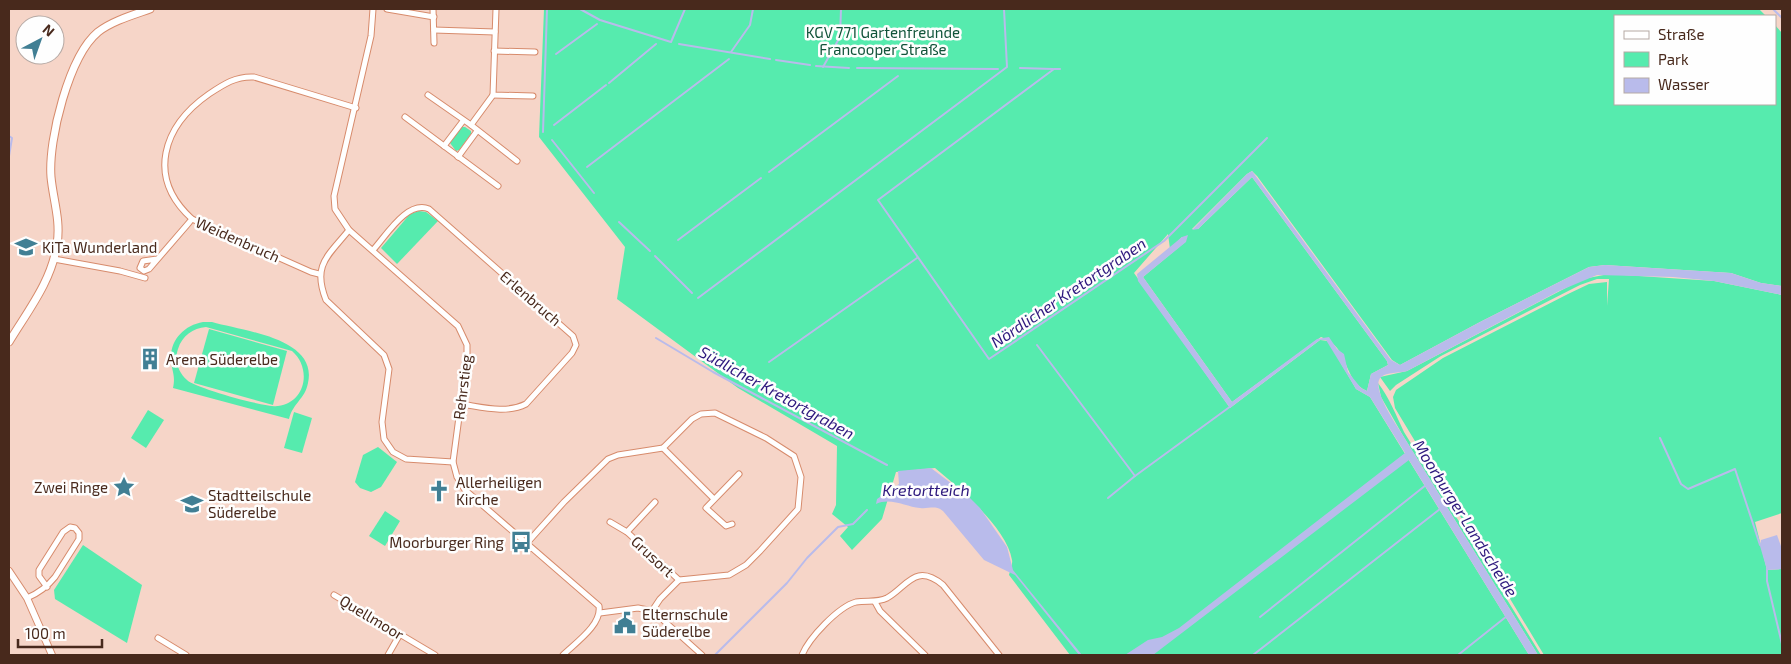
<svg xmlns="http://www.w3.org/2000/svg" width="1791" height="664" viewBox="0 0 1791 664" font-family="'Exo 2',sans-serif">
<rect width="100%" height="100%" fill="#f6d5c8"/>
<g fill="#56ebae" fill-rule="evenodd">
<path d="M544 9H1759L1766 16H1615V104H1775V25L1782 33V286L1761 283 1731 273 1605 265 1589 267 1480 322 1400 365 1392 360 1257 176 1252 171 1247 174 1192 229H1198L1252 177 1387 361 1388 365 1371 374 1367 391C1342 380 1350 346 1321 337L1232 402 1143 277 1185 242 1182 237 1170 249 1168 234 1134 273 1230 408 1320 340 1328 341 1356 389 1370 397 1529 655H1070L1009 575C1010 570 1013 564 1012 560 1007 528 959 488 935 468L896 472 882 519 852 550 840 536 848 527 832 514 836 505 837 446 738 388 617 299 625 247 539 137Z"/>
<path d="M462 127H465L471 131V134L459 150 456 151 450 143Z"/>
<path d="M419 211 426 212 438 221 397 264 381 248 410 214Z"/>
<path d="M1609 274 1714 281 1782 295V513L1755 522 1767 570 1782 569V655H1544L1395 408 1393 397 1396 390 1443 358 1568 294 1589 284 1607 282V306L1609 279H1597L1580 285 1441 356 1396 385 1390 391 1380 377 1407 371 1583 279Z"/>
<path d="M203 322H212C243 331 318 338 308 383 305 399 293 403 289 419L173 388C176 374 171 371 171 357 171 339 185 325 203 322ZM206 327 292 351C312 368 306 403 278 406 266 408 195 388 187 380 178 372 174 360 178 349 182 336 193 328 206 327Z"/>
<path d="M209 329 287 351 273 405 194 383Z"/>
<path d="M1378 383C1389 397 1396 415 1404 432L1541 655H1538L1402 434 1381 397Z"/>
<path d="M148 410 164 420 146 448 131 438Z"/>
<path d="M294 412 312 418 302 453 284 448Z"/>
<path d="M378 447 397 462 381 487 371 492 360 488 355 482 363 455Z"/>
<path d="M385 511 400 521 385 546 369 536Z"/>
<path d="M83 545 142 585 127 643 55 599 54 590Z"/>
</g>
<g fill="#b9bbeb">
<path d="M1252 171 1391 360 1400 365 1480 322 1589 267 1605 265 1731 273 1761 283 1782 286V295L1714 281 1673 277 1597 275 1559 291 1407 371C1400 373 1386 372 1381 377 1370 387 1396 424 1402 434L1538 655H1529L1409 460 1153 655H1125L1148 640 1162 637 1179 628 1405 453 1370 397 1356 389 1326 340H1320L1230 408 1138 281 1137 274 1182 237 1188 235 1186 242 1143 277 1232 402 1317 339 1329 337 1337 349 1344 354 1348 372 1361 388 1367 391 1371 374 1388 365 1387 361 1252 177 1198 229 1192 230 1247 174Z"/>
<path d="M931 468 968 496 980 508 1007 547 1013 570 1082 655H1079L1015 575 984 560 943 511C936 505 929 509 920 508 906 507 891 497 876 504L877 499 899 484 898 471Z"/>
<path d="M1777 535 1782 549V569L1767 570 1760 546 1761 540Z"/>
</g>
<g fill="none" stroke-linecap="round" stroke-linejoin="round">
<g stroke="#b9bbeb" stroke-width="2">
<path d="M580 9 600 20 671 42 685 9"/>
<path d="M1773 9 1782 18"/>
<path d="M679 44 770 59"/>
<path d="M731 52 750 25 753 9"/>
<path d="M556 54 597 24"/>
<path d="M776 60 810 65"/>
<path d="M816 66 849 68"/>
<path d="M823 67 840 37 841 9"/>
<path d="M857 68 998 69"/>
<path d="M1020 68 1053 69"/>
<path d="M1060 69H1054L878 200 989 359 1164 241 1267 138"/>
<path d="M609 83 656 44"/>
<path d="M554 125 606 85"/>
<path d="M543 132 547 9"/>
<path d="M9 136 12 138 9 156"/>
<path d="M552 140 594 193"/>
<path d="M587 167 729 59"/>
<path d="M769 172 898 76"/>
<path d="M619 222 650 251"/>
<path d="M678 240 761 178"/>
<path d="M655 256 692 293"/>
<path d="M698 298 1007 67 1004 9"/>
<path d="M656 338 713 372 887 465"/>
<path d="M1037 345 1135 476 1231 406"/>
<path d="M769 362 917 258"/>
<path d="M1660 438 1681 484 1688 489 1735 469 1760 545"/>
<path d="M1108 498 1135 476"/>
<path d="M1767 569V581L1782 644"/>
<path d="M1260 617 1426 485"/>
<path d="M715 655 787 583 807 558 838 527 853 524 867 510"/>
<path d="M1253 655 1440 509"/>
<path d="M1458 655 1507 616"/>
</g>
<g stroke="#d78b6c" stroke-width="7">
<g id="minor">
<path d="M373 9 371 36 334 196 335 209 349 230 458 326 467 345V357L453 462 457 477 465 490 599 606C602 625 575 643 563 655"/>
<path d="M387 9 434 17"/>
<path d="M433 9 434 43"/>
<path d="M496 9 493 95 533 96"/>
<path d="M434 30 495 32"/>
<path d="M494 51 535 52"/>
<path d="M428 95 471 125 517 161"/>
<path d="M405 117 498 186"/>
<path d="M471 125 493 95"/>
<path d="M444 146 463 121"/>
<path d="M458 157 477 131"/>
<path d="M349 230C328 256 312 265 326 300L384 355 389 369 382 422 384 439 393 452 406 459 453 462"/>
<path d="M373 250C386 236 407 200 429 209L573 336 576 345 572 353 526 404C506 414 482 407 461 404"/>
<path d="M54 259 120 271 145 278"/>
<path d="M157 259 143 261 140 268 144 271 149 269 187 225 192 219"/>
<path d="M319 274 311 272 192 219C146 177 163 126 209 94 224 84 236 76 254 77L356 108"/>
<path d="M663 448 714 499"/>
<path d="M610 522 627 532 679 580"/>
<path d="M732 524 726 526 706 508 739 474"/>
<path d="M627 532 655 502"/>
<path d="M527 543 564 502 608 459 618 455 663 448 692 419 701 414 715 413 766 438 794 456 801 477 798 509 760 551 746 565 729 575 679 580 660 599 652 611"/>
<path d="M334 595 435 655"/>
<path d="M27 598C39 593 47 587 55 577L79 539V533L75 528 70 527 63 532 39 570V576L47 587"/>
<path d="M875 602 880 611 925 655"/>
<path d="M600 613 638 608 653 611 702 655"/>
<path d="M158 638 186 655"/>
<path d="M388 655 400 634"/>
<path d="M802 655C809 638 838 607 856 602 867 600 877 603 887 598 907 587 915 562 943 585L999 655"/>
</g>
</g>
<g stroke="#d78b6c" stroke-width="8">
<path id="tertiary" d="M9 571 27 598 52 655"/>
</g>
<g stroke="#d78b6c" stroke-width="9">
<path id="secondary" d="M9 342C27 312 52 281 57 244 61 221 53 199 51 177 48 140 69 56 98 32 112 21 133 15 150 9"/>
</g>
<use href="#minor" stroke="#fff" stroke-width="5"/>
<use href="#tertiary" stroke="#fff" stroke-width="6"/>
<use href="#secondary" stroke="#fff" stroke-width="7"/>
</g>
<defs>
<g id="school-bare" transform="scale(1.725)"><path d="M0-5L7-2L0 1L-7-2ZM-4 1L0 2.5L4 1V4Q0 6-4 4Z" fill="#417f94" stroke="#fefefe" stroke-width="2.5" paint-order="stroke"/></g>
<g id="building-bare" transform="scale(1.725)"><path d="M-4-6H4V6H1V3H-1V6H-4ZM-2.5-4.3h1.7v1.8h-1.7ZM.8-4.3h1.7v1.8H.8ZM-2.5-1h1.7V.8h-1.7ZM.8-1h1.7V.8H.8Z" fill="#417f94" stroke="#fefefe" stroke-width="2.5" paint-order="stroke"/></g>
<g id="sight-bare" transform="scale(1.725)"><path d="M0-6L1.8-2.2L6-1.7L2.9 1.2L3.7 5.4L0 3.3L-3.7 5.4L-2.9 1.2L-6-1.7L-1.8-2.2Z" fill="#417f94" stroke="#fefefe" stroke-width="2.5" paint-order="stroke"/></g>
<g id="church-bare" transform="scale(1.725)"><path d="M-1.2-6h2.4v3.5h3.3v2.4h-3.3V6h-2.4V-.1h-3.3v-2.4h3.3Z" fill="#417f94" stroke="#fefefe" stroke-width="2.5" paint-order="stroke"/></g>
<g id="bus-bare" transform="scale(1.725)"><path d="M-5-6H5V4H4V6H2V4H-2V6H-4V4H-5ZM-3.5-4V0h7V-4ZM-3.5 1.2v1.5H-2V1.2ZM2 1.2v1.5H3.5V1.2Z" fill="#417f94" stroke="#fefefe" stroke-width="2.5" paint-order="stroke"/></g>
<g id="civic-bare" transform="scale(1.725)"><path d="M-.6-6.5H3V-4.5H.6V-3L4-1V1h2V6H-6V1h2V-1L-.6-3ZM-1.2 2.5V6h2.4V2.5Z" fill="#417f94" stroke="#fefefe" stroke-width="2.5" paint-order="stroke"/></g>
</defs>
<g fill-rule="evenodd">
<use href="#school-bare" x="26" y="247"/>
<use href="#building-bare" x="150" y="359"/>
<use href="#sight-bare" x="124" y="487"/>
<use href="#church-bare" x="439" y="491"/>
<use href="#school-bare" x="192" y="504"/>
<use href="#bus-bare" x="521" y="542"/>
<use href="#civic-bare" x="625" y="623"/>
</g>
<g text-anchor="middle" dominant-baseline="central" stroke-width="5" stroke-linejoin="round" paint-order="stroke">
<g font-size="15" fill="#11543a" stroke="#fefefe">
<text x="883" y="32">KGV 771 Gartenfreunde<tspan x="883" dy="17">Francooper Straße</tspan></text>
</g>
<g font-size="15" fill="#48291c" stroke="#fefefe">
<text transform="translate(238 239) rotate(24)">Weidenbruch</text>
<text transform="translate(531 298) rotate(41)">Erlenbruch</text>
<text transform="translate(462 387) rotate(-83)">Rehrstieg</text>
<text transform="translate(653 556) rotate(43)">Grusort</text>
<text transform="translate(372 617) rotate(31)">Quellmoor</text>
</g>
<g font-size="15" fill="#48291c" stroke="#fefefe" text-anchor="start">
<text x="42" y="247">KiTa Wunderland</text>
<text x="166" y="359">Arena Süderelbe</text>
<text x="456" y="482">Allerheiligen<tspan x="456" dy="17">Kirche</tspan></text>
<text x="108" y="487" text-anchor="end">Zwei Ringe</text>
<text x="208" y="495">Stadtteilschule<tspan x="208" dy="17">Süderelbe</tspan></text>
<text x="504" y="542" text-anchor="end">Moorburger Ring</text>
<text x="642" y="614">Elternschule<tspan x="642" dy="17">Süderelbe</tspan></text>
</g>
<g font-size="16" font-style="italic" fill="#2d187d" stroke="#fefefe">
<text transform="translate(1068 292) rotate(-34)">Nördlicher Kretortgraben</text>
<text transform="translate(777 392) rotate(29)">Südlicher Kretortgraben</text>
<text x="926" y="489">Kretortteich</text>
<text transform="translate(1466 518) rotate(58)">Moorburger Landscheide</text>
</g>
</g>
<rect width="1791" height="664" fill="none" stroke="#48291c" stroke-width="20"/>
<rect x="1614" y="15" width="162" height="90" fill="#fefefe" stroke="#b5a9a4"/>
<rect x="1624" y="31" width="25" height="8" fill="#ffffff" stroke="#b5a9a4"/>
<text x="1658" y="40" font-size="15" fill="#48291c">Straße</text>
<rect x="1624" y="52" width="25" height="15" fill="#56ebae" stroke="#b5a9a4"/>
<text x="1658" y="65" font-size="15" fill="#48291c">Park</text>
<rect x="1624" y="78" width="25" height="15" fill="#b9bbeb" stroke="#b5a9a4"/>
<text x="1658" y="90" font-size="15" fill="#48291c">Wasser</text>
<g transform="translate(40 40) rotate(41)"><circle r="24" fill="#fefefe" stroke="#b5a9a4"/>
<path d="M0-4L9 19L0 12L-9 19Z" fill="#417f94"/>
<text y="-8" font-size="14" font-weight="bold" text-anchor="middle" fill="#48291c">N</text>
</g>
<path d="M18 639v8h84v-8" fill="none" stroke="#48291c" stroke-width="2.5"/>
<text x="25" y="639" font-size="15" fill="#48291c" stroke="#fefefe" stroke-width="4" paint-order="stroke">100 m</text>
</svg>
